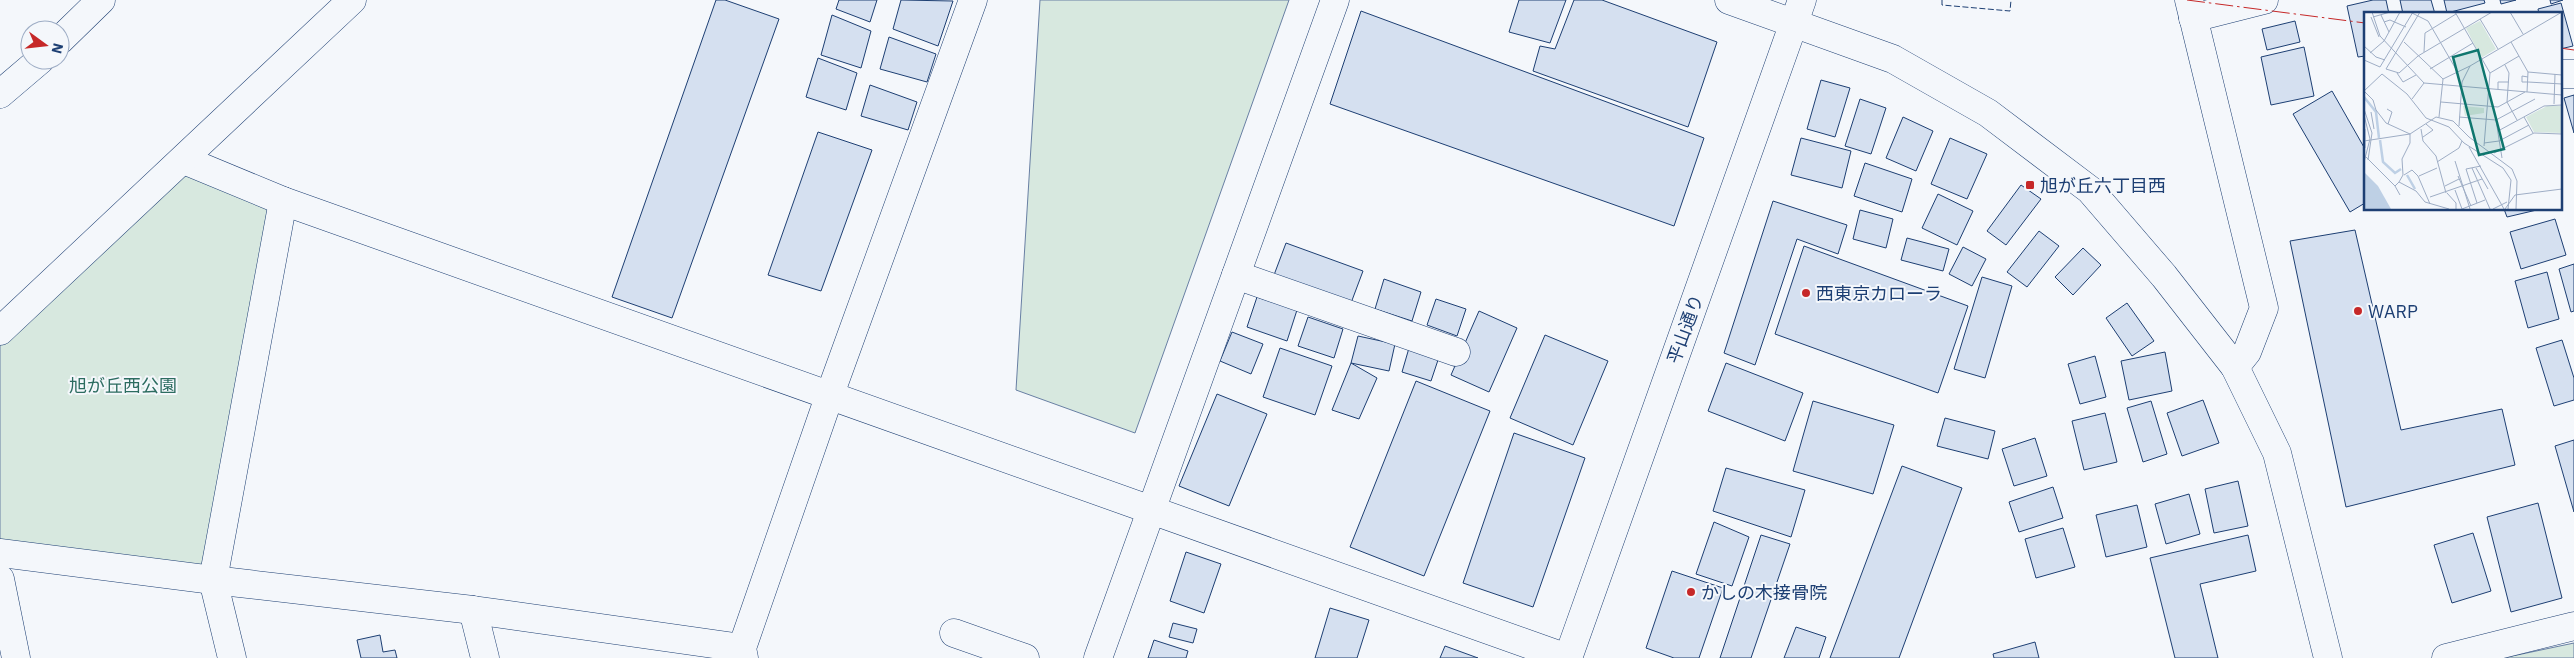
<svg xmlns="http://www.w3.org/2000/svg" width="2574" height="658" viewBox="0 0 2574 658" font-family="'IBM Plex Sans','Noto Sans JP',sans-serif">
<rect width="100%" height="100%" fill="#f4f7fb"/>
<g fill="#d7e8df" stroke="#687fa3">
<path d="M1040 0H1289L1135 433 1016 390Z"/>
<path d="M184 160 283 201 213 580 0 553V331Z"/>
<path d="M2574 643V658H2503Z"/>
</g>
<g fill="#d5e0f0" stroke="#1d3f73">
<path d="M716 0H725L779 19 672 318 612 297Z"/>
<path d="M839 0H877L870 22 836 9Z"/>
<path d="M901 0 953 1 938 46 893 29Z"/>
<path d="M1519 0H1566L1550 43 1509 32Z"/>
<path d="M1574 0H1602L1717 42 1688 127 1533 71 1540 46 1555 49Z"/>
<path d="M2373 0H2386L2389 14H2365V56L2358 57 2347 6Z"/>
<path d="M2400 0H2431L2435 14H2403Z"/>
<path d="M2444 0H2484L2485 3 2447 13Z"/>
<path d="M2500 0H2516L2501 4Z"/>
<path d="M2550 0H2563L2551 4Z"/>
<path d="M2561 3 2573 46 2560 49V14H2539L2538 9Z"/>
<path d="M1361 11 1704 138 1674 226 1330 104Z"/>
<path d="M832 15 871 31 861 68 821 55Z"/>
<path d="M2295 21 2300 42 2267 50 2262 29Z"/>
<path d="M889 37 936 54 927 82 880 69Z"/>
<path d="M2304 47 2314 96 2271 105 2261 57Z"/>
<path d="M818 58 857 73 846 110 806 97Z"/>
<path d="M1821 80 1850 88 1835 137 1807 129Z"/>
<path d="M870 85 917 102 908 130 861 116Z"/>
<path d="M2332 91 2365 149V203L2350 212 2293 114Z"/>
<path d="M2574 95V133L2564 98Z"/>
<path d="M1860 99 1886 108 1871 154 1845 146Z"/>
<path d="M1903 117 1933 131 1916 171 1886 158Z"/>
<path d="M818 132 872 150 821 291 768 275Z"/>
<path d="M1801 138 1851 151 1842 188 1791 175Z"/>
<path d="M1950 138 1987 154 1967 199 1931 184Z"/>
<path d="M1865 163 1912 179 1902 212 1854 196Z"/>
<path d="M2021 185 2041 199 2006 245 1987 231Z"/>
<path d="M1938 194 1973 211 1957 245 1922 228Z"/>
<path d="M1773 201 1847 225 1838 254 1797 239 1755 365 1724 353Z"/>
<path d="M2504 209H2541L2507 217Z"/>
<path d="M1860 210 1893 219 1886 248 1853 239Z"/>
<path d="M2555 219 2566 255 2521 269 2510 232Z"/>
<path d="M2355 230 2401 430 2502 409 2515 465 2346 507 2290 241Z"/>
<path d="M2039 231 2059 246 2027 287 2007 272Z"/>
<path d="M1907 238 1949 249 1943 271 1901 260Z"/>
<path d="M1286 243 1363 271 1351 303 1274 275Z"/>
<path d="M1804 246 1968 306 1938 393 1775 334Z"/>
<path d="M1963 247 1986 259 1972 286 1949 274Z"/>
<path d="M2083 248 2101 265 2073 295 2055 277Z"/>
<path d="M2574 264V311L2571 312 2559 269Z"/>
<path d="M2547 272 2559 319 2528 328 2515 281Z"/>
<path d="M1982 277 2012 286 1985 378 1954 369Z"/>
<path d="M1384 279 1421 292 1412 321 1375 309Z"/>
<path d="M1257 297 1297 310 1287 341 1247 327Z"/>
<path d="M1436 299 1466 309 1457 336 1427 325Z"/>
<path d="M2127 303 2154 341 2132 356 2106 318Z"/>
<path d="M1479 311 1517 328 1489 392 1451 375Z"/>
<path d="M1308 317 1343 329 1334 358 1298 346Z"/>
<path d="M1232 332 1263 344 1251 374 1220 361Z"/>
<path d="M1545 335 1608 361 1573 445 1510 418Z"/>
<path d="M1358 336 1395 344 1389 371 1351 363Z"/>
<path d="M2562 340 2574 378V400L2554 406 2536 348Z"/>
<path d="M1280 348 1332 366 1315 415 1263 397Z"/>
<path d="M1409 348 1439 357 1431 381 1402 372Z"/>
<path d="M2165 352 2172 391 2129 400 2121 361Z"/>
<path d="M2095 356 2106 397 2080 404 2068 364Z"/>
<path d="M1351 363 1377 378 1359 419 1332 410Z"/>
<path d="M1726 363 1803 393 1785 441 1708 411Z"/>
<path d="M1416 381 1490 411 1424 576 1350 547Z"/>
<path d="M1217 394 1267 414 1229 506 1179 486Z"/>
<path d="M2203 400 2219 443 2182 456 2167 413Z"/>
<path d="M1813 401 1894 425 1873 494 1793 471Z"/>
<path d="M2151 401 2167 454 2143 462 2127 408Z"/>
<path d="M2105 413 2117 462 2084 470 2072 421Z"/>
<path d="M1945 418 1995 431 1988 459 1937 446Z"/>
<path d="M1514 433 1585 458 1533 607 1463 583Z"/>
<path d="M2035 438 2047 476 2014 486 2002 449Z"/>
<path d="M2574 440V512L2555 446Z"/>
<path d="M1902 466 1962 488 1899 658H1830Z"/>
<path d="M1726 468 1805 490 1791 537 1713 511Z"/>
<path d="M2238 481 2248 526 2214 533 2205 489Z"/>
<path d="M2053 487 2063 518 2019 532 2009 502Z"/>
<path d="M2189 494 2200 534 2166 544 2155 504Z"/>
<path d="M2538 503 2562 598 2511 612 2487 517Z"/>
<path d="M2137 505 2147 547 2106 557 2096 515Z"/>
<path d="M1714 522 1749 537 1732 586 1696 574Z"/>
<path d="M2063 528 2075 567 2036 578 2025 539Z"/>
<path d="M2473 533 2491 591 2452 603 2434 545Z"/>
<path d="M1761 535 1790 544 1751 658H1720Z"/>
<path d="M2248 535 2256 571 2200 584 2218 658H2175L2150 558Z"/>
<path d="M1186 552 1221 564 1204 613 1170 601Z"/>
<path d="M1672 571 1723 588 1699 658H1674L1646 648Z"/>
<path d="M1330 608 1369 620 1357 658H1315Z"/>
<path d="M1173 623 1197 629 1193 643 1169 637Z"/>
<path d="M1796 627 1826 637 1819 658H1784Z"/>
<path d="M380 635 383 652 395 650 397 658H361L357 640Z"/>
<path d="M1154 640 1188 651 1186 658H1148Z"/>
<path d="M2035 642 2039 658H1994L1993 654Z"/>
<path d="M1445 646 1478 658H1440Z"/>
</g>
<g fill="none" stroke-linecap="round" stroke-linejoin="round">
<g stroke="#1d3f73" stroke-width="29">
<g id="minor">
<path d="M1729 0 1893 59 1988 113 2090 190 2164 276 2235 367 2277 453 2328 658"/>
<path d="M2189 0 2264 308 2247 352 2235 367"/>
<path d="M2193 18 2264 0"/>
<path d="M60 40 101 0"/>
<path d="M2560 74H2574"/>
<path d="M0 94 40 60"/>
<path d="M184 160 283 201 1567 658"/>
<path d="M1236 275 1456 352"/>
<path d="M0 331 352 0"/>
<path d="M0 553 213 580 473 610 742 648"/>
<path d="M0 579 16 658"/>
<path d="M473 610 485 658"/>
<path d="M954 633 1025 658"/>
<path d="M232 658 213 580 283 201"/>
<path d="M744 658 742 648 829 397 973 0"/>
<path d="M1098 658 1335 0"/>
<path d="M2446 658 2574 626"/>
</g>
</g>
<g stroke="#1d3f73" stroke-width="29">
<path id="major" d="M1568 658 1802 0"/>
</g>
<use href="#minor" stroke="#f4f7fb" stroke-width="28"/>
<use href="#major" stroke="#f4f7fb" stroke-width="28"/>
<path stroke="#1d3f73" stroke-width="1" stroke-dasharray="6 2.5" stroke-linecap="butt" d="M1942 0V5L2010 11 2011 0"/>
<g stroke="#c62828" stroke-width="1" stroke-dasharray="18 4 2.5 4" stroke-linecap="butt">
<path d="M2187 0 2365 23"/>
<path d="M2560 48 2574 50"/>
</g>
</g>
<g fill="#c62828" stroke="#f4f7fb" stroke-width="2">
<rect x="2025" y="180" width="10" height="10" rx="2.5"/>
<circle cx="1806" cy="293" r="5"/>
<circle cx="2358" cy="311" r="5"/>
<circle cx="1691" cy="592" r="5"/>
</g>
<g text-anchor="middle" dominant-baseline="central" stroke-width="4" stroke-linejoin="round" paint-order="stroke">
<g font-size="18" fill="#1d3f73" stroke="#f4f7fb" text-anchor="start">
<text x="2040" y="185">旭が丘六丁目西</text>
<text x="1816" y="293">西東京カローラ</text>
<text x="2368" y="311">WARP</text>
<text x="1701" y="592">かしの木接骨院</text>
</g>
<g font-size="18" fill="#1d3f73" stroke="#f4f7fb">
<text transform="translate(1685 329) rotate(-70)">平山通り</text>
</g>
<g font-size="18" fill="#2c6c60" stroke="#f4f7fb">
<text x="123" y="385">旭が丘西公園</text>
</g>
</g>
<g transform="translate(2364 12)">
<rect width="198" height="198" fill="#f4f7fb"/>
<path d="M116 9 132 37 117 46 102 16ZM99 94 120 96V101L101 104ZM183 94H197V121L170 120 162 105Z" fill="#d7e8df"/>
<path d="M0 160 14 174 27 197H0Z" fill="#bed0e5"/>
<path fill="none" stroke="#bed0e5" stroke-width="2.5" d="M0 85 12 100 15 126M16 128 19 150 31 161 37 157M43 163 51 177"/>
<path fill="none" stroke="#9eadc5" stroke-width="1" d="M8 0 16 24 60 71 198 83M46 0 64 9 93 59M56 0 22 57 35 61 54 44 128 0M91 0 126 61 120 134M146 0 159 22M17 3 25 20M7 5 15 25M9 5 26 0M116 7 134 37M20 10 26 8 42 15M40 30 79 67 75 105M147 30 164 60 163 80M0 34 12 45 21 48M60 40 61 21 92 2M6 41 20 29 36 0M0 48 16 55 49 0M141 53 145 61 143 90 153 108M66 57 109 31M164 60 198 63M33 61 39 70 52 63M126 61 155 44M79 67 106 54M164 70 198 72M164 70H158V64L164 65M134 77V70H145M0 79 18 62 43 82 62 106 85 115 100 131 139 156 147 168 144 197M0 79 9 88 12 98 22 111 46 122V131L38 147 39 163 35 170M48 87 60 71M77 90 134 95 161 80M190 92 191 62M0 97 8 121 4 148M23 97 28 100 24 112M7 100 10 117M0 103 6 127 0 150M95 105 132 108 171 87M160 105 169 121M132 108 138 146M95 114 98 70 106 54 198 0M57 117 59 129 72 144 82 181M134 119 180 94 198 93M59 125 69 118 62 112M0 129 46 122 72 105 89 109 105 125 148 157 153 169 152 197M120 131 135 129 165 113M105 135 140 197M1 136V117M130 141 170 121 198 122M2 145 31 174 36 183M91 149 106 197M73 150 95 136 98 129M108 156 126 197M112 156 124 177M40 163 48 158 54 164 66 192M55 164 73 156M94 164 107 194M31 174 35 170 52 179 61 190 85 197M81 174 95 167M91 178 98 197M83 181 92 191V197M66 185 118 167M113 191 102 157 117 154M98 197 121 188M129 197 143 190M141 197 151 183 198 177"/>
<path fill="#0f766e" fill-opacity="0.15" stroke="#0f766e" stroke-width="2.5" d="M114 38 140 137 115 143 89 45Z"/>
<rect width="198" height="198" fill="none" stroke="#1d3f73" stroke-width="2.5"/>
</g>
<g transform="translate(45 45) rotate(105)"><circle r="24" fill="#f4f7fb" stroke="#9eadc5"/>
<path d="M0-4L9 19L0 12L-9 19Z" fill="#c62828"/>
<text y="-8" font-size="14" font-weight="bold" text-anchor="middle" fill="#1d3f73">N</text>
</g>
</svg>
